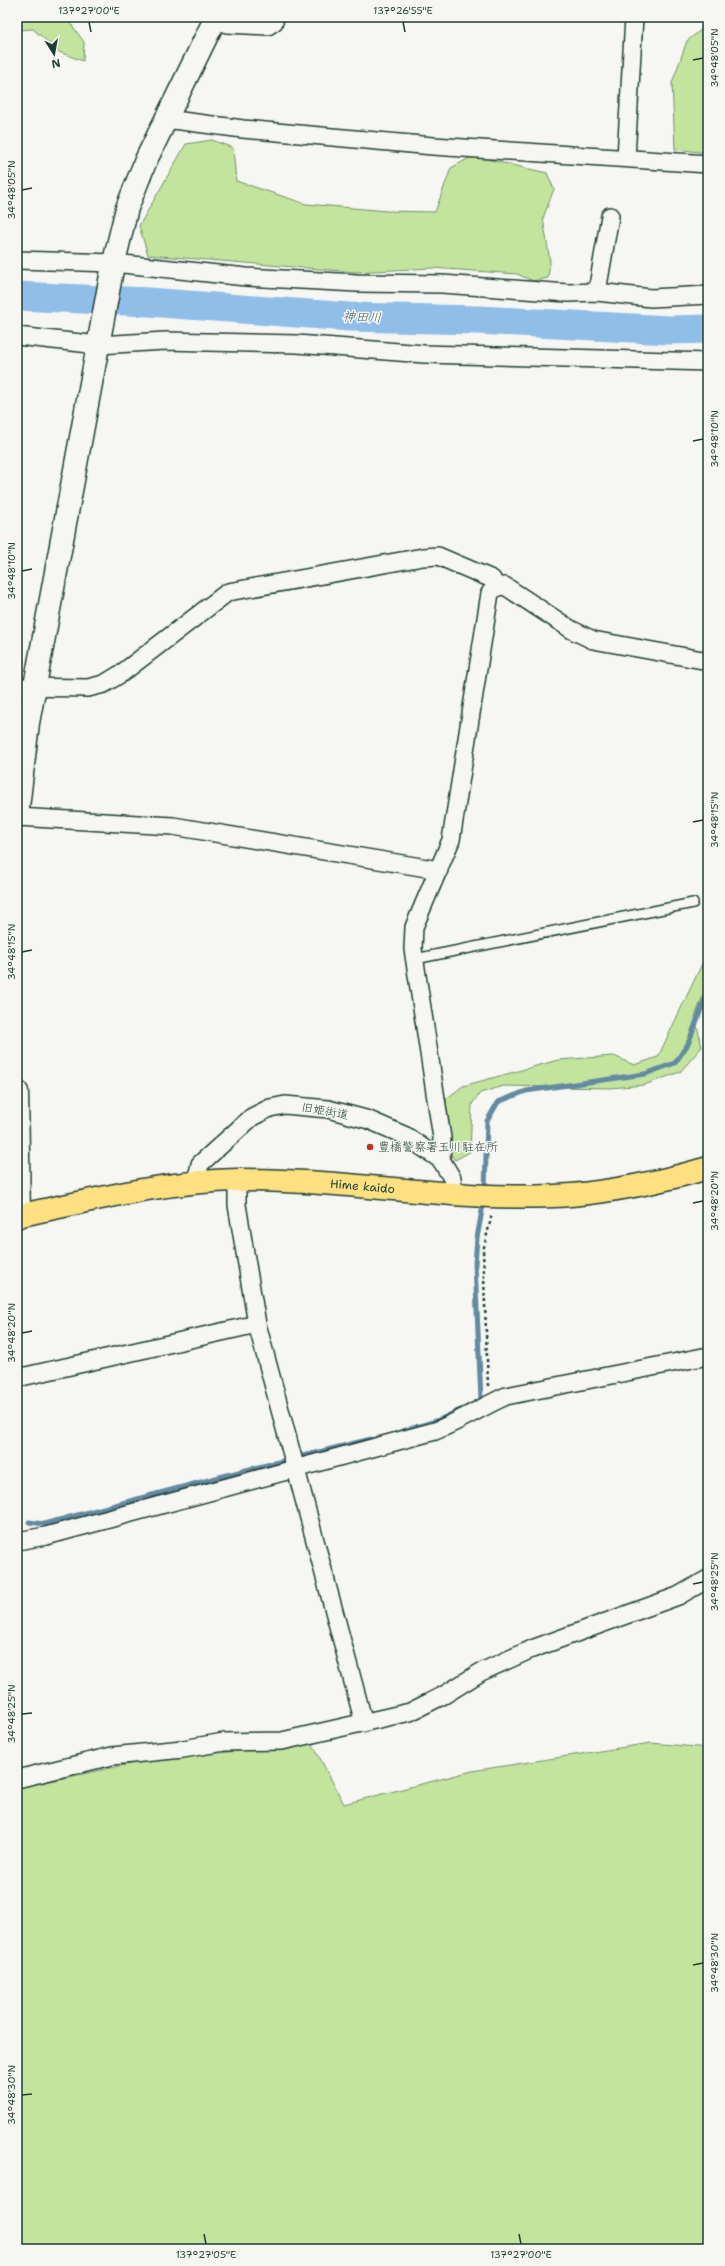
<svg xmlns="http://www.w3.org/2000/svg" width="725" height="2266" viewBox="0 0 725 2266" font-family="'Shantell Sans','Klee One',sans-serif">
<rect width="100%" height="100%" fill="#f6f6f2"/>
<filter id="ink" filterUnits="userSpaceOnUse"><feTurbulence type="fractalNoise" baseFrequency=".025" numOctaves="2"/><feDisplacementMap in="SourceGraphic" scale="8" xChannelSelector="R" yChannelSelector="G"/><feConvolveMatrix kernelMatrix="1 2 1 2 8 2 1 2 1" color-interpolation-filters="sRGB"/></filter>
<g filter="url(#ink)">
<g fill="#c2e49d" stroke="#709068">
<path d="M17 17H66L84 42 83 61 59 52 33 29 17 30Z"/>
<path d="M707 25H708V153L675 149 672 83 687 41Z"/>
<path d="M212 140 233 148 236 181 306 204 387 211 435 212 451 168 473 156 547 173 554 189 543 218 550 261 548 278 533 281 517 274 432 268 355 272 148 255 139 226 186 144Z"/>
<path d="M708 951V981L695 1017 702 1047 680 1072 644 1085 610 1088 504 1086 480 1093 472 1104 470 1152 455 1160 448 1150 446 1099 463 1086 558 1060 614 1056 634 1065 658 1057Z"/>
<path d="M312 1743 344 1804 472 1771 651 1743 708 1748V2249H17V1788L144 1761Z"/>
</g>
<g fill="none" stroke-linecap="round" stroke-linejoin="round">
<g stroke="#628aa1" stroke-width="5">
<path d="M485 1190 487 1121 498 1102 526 1091 645 1074 675 1063 688 1044 708 991"/>
<path d="M477 1402 481 1400 475 1264 477 1238 484 1200"/>
<path d="M397 1433 439 1420 460 1410"/>
<path d="M29 1522 44 1524 246 1470 371 1439"/>
</g>
<path stroke="#8fbee9" stroke-width="29" d="M17 296 148 302 349 317 478 320 670 330 708 329"/>
<g stroke="#1f3d34" stroke-width="12">
<path id="service" d="M415 959 693 903"/>
</g>
<g stroke="#1f3d34" stroke-width="20">
<g id="minor">
<path d="M215 20 227 24 268 26 274 22 275 17"/>
<path d="M166 119 243 129 433 146 708 164"/>
<path d="M626 158 634 17"/>
<path d="M17 260 114 263 246 277 357 283 442 284 568 293 597 292 651 298 708 295"/>
<path d="M597 292 610 216"/>
<path d="M17 336 99 345 165 341 297 344 424 354 708 362"/>
<path d="M17 687 88 688 104 684 122 673 228 592 423 557 438 556 492 579 496 587 505 586 572 630 593 640 708 661"/>
<path d="M17 817 173 826 439 870"/>
<path d="M441 1160 442 1138 413 949 414 927 451 840 490 593 496 587"/>
<path d="M237 1180V1205L257 1324 364 1723"/>
<path d="M196 1182 200 1164 252 1117 270 1108 285 1105 328 1109 369 1120 406 1136 441 1160 452 1178 454 1194"/>
<path d="M17 1378 257 1324"/>
<path d="M17 1541 46 1536 435 1431C460 1421 482 1407 506 1396L708 1356"/>
<path d="M17 1779 112 1756 183 1749 224 1742 282 1741 410 1712 444 1695 481 1672 532 1649 678 1596 708 1579"/>
</g>
</g>
<g stroke="#1f3d34" stroke-width="25">
<g id="tertiary">
<path d="M17 816 28 723 112 270 127 208 146 160 216 17"/>
<path d="M17 1092 19 1216"/>
</g>
</g>
<g stroke="#1f3d34" stroke-width="25">
<g id="trunk">
<path id="s1" d="M17 1216C90 1201 164 1181 238 1180 349 1179 460 1203 571 1195 617 1191 663 1181 708 1168"/>
</g>
</g>
<path stroke="#1f3d34" stroke-width="2.5" stroke-dasharray="3 3" stroke-linecap="butt" d="M488 1386 483 1251 492 1214"/>
<use href="#service" stroke="#f6f6f2" stroke-width="9"/>
<use href="#minor" stroke="#f6f6f2" stroke-width="17"/>
<use href="#tertiary" stroke="#f6f6f2" stroke-width="22"/>
<use href="#trunk" stroke="#fde080" stroke-width="22"/>
</g>
</g>
<path fill="none" stroke="#1f3d34" stroke-width="1.5" d="M89 22 91 32M403 22 405 32M693 60 703 58M22 190 32 188M693 441 703 439M22 571 32 569M693 822 703 820M22 952 32 950M693 1203 703 1201M22 1333 32 1331M693 1584 703 1582M22 1714 32 1713M693 1965 703 1963M22 2095 32 2094M204 2234 206 2244M519 2234 521 2244"/>
<circle fill="#c8321e" stroke="#f6f6f2" stroke-width="1.5" cx="370" cy="1147" r="4"/>
<g text-anchor="middle" dominant-baseline="central" stroke-width="3" stroke-linejoin="round" paint-order="stroke">
<g font-size="12" fill="#1f3d34" stroke="#f6f6f2">
<text transform="translate(325 1111) rotate(10)">旧姫街道</text>
<text stroke="none"><textPath href="#s1" startOffset="349">Hime kaido</textPath></text>
</g>
<g font-size="12" fill="#1f3d34" stroke="#f6f6f2" text-anchor="start">
<text x="378" y="1147">豊橋警察署玉川駐在所</text>
</g>
<g font-size="13" font-style="italic" fill="#3b5d61" stroke="#f6f6f2">
<text transform="translate(362 317) rotate(2)">神田川</text>
</g>
</g>
<rect width="725" height="2266" fill="none" stroke="#f6f6f2" stroke-width="44"/>
<g transform="translate(54 54) rotate(169)" stroke="#f6f6f2" stroke-width="3" paint-order="stroke">
<path d="M0-3L7 15L0 10L-7 15Z" fill="#1f3d34"/>
<text y="-6" font-size="11" font-weight="bold" text-anchor="middle" fill="#1f3d34">N</text>
</g>
<rect x="22" y="22" width="681" height="2222" fill="none" stroke="#1f3d34" stroke-width="1.5"/>
<g font-size="10" text-anchor="middle" fill="#1f3d34">
<text x="89" y="14">137°27'00"E</text>
<text x="403" y="14">137°26'55"E</text>
<text transform="translate(714 58) rotate(-90)" y="4">34°48'05"N</text>
<text transform="translate(11 190) rotate(-90)" y="4">34°48'05"N</text>
<text transform="translate(714 439) rotate(-90)" y="4">34°48'10"N</text>
<text transform="translate(11 571) rotate(-90)" y="4">34°48'10"N</text>
<text transform="translate(714 820) rotate(-90)" y="4">34°48'15"N</text>
<text transform="translate(11 952) rotate(-90)" y="4">34°48'15"N</text>
<text transform="translate(714 1201) rotate(-90)" y="4">34°48'20"N</text>
<text transform="translate(11 1333) rotate(-90)" y="4">34°48'20"N</text>
<text transform="translate(714 1582) rotate(-90)" y="4">34°48'25"N</text>
<text transform="translate(11 1714) rotate(-90)" y="4">34°48'25"N</text>
<text transform="translate(714 1963) rotate(-90)" y="4">34°48'30"N</text>
<text transform="translate(11 2095) rotate(-90)" y="4">34°48'30"N</text>
<text x="206" y="2258">137°27'05"E</text>
<text x="521" y="2258">137°27'00"E</text>
</g>
</svg>
